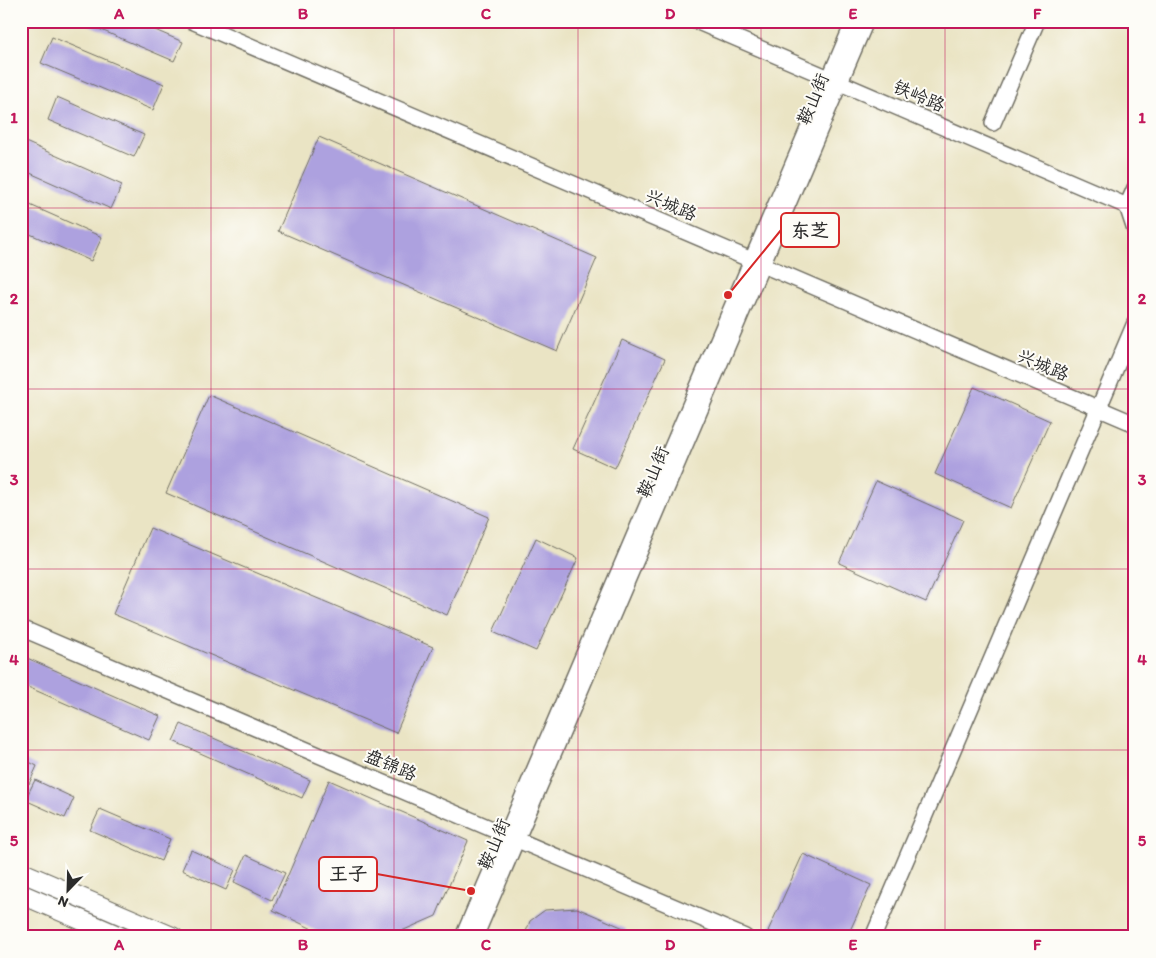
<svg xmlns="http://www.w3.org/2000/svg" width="1156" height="958" viewBox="0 0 1156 958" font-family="Itim,'LXGW WenKai TC',sans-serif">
<rect width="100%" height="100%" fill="#fdfcf7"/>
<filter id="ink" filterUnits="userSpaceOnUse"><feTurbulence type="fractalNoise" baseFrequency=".02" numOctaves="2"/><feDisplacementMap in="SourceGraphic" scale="10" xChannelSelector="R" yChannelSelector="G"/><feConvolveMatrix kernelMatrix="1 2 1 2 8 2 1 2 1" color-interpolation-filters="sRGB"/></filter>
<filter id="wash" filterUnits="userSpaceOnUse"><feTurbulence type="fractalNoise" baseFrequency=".0096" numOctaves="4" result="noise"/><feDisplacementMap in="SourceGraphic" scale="20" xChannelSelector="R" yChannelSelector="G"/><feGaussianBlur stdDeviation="1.12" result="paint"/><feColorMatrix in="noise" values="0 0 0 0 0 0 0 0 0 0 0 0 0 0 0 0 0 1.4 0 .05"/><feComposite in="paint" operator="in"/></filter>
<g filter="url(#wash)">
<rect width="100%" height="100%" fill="#eae4c4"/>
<g id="blocks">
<g fill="#ada1df">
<path d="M80 21H134L183 42 174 61Z"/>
<path d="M52 37 164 84 153 110 41 63Z"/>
<path d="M57 97 144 135 134 157 48 120Z"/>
<path d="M319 137 597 258 557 351 278 231Z"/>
<path d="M21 140 122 185 111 209 21 169Z"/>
<path d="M21 201 102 237 91 261 21 230Z"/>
<path d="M622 340 665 359 615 468 573 449Z"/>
<path d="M974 387 1050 421 1011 508 935 474Z"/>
<path d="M209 395 489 517 447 615 166 493Z"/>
<path d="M876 481 963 520 926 602 839 563Z"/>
<path d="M150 528 433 647 396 733 113 614Z"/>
<path d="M536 538 578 558 536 651 493 632Z"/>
<path d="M27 658 160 716 149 740 21 684V671Z"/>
<path d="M181 724 310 780 302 798 173 741Z"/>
<path d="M21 758 37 766 29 784 21 781Z"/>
<path d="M35 780 74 798 65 818 25 800Z"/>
<path d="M329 780 468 841 436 916 388 937H329L273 910Z"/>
<path d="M100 809 170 839 161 861 90 830Z"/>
<path d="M191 850 235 870 226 890 182 870Z"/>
<path d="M803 854 871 885 847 937H781L768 931Z"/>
<path d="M246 855 285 873 272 900 234 882Z"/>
<path d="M577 908 626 929 623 937H524L530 921 545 910Z"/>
</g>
</g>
</g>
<g filter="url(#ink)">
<use href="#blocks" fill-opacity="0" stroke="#6e6c61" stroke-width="1"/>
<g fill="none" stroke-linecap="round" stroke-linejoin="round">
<g stroke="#6e6c61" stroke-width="18">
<g id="minor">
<path d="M192 21 1135 424"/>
<path d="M696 21 1127 206"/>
<path d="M993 123 1037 21"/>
<path d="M1135 188 1127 206 1135 230"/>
<path d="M21 628 745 937"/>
<path d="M463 937 854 21"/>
<path d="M475 937 866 21"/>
<path d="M873 937 1135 323"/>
</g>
</g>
<g stroke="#6e6c61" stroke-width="21">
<g id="major">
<path d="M21 872 173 937"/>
<path d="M21 894 121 937"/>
</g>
</g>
<use href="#minor" stroke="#fff" stroke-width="15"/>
<use href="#major" stroke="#fff" stroke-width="19"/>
</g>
</g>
<path fill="none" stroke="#c2185b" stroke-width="1" stroke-opacity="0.55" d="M211 21V937M394 21V937M578 21V937M761 21V937M945 21V937M21 208H1135M21 389H1135M21 569H1135M21 750H1135"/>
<g text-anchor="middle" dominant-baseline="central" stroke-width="4" stroke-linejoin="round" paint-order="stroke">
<g font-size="18" fill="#2b2b2b" stroke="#fdfcf7">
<text transform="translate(919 96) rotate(23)">铁岭路</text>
<text transform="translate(813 99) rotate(-67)">鞍山街</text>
<text transform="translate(671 205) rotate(23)">兴城路</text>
<text transform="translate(1043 365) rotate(23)">兴城路</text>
<text transform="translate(653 472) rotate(-67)">鞍山街</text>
<text transform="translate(391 765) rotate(23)">盘锦路</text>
<text transform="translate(494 844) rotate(-67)">鞍山街</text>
</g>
</g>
<path fill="none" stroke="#d62828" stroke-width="2" d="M728 295L781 230M471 891L377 874"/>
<g fill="#d62828" stroke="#fdfcf7" stroke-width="2">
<circle cx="728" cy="295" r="5"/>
<circle cx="471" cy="891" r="5"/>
</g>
<g fill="#fdfcf7" stroke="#d62828" stroke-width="2">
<rect x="781" y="213" width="58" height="34" rx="5"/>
<rect x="319" y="857" width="58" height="34" rx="5"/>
</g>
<g font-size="19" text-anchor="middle" font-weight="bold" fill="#2b2b2b">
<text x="810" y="237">东芝</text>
<text x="348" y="880">王子</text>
</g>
<rect width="1156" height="958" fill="none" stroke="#fdfcf7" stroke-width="55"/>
<g transform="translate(68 890) rotate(203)" stroke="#fdfcf7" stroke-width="4" paint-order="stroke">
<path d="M0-4L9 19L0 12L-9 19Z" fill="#2b2b2b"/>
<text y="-8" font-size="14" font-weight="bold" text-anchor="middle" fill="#2b2b2b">N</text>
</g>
<rect x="28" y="28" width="1100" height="902" fill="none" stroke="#c2185b" stroke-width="2"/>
<g font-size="16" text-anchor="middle" font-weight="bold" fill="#c2185b">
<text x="119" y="19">A</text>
<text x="303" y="19">B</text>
<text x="486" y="19">C</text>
<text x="670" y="19">D</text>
<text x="853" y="19">E</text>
<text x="1037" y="19">F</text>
<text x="14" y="123">1</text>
<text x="1142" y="123">1</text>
<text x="14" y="304">2</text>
<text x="1142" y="304">2</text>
<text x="14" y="485">3</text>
<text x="1142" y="485">3</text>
<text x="14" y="665">4</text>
<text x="1142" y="665">4</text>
<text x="14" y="846">5</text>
<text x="1142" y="846">5</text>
<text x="119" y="950">A</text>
<text x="303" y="950">B</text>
<text x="486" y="950">C</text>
<text x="670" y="950">D</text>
<text x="853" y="950">E</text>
<text x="1037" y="950">F</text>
</g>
</svg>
